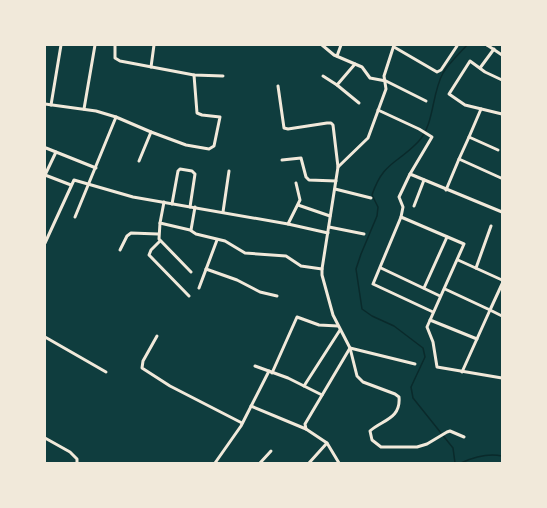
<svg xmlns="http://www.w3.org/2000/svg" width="547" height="508" viewBox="0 0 547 508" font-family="Figtree,sans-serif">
<rect width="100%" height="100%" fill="#0f3d3e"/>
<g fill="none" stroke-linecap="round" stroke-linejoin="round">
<g stroke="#0a2a2b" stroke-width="1.5">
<path d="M455 463 453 448 413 398 411 387 425 357 423 348 394 326 372 316 362 309 356 269 361 254 377 216 378 207 372 195C383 162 397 164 418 142 435 124 431 95 443 73 449 63 459 54 467 45"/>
<path d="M461 463C474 457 487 453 502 456"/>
</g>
<g stroke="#f1e9da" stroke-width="3">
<path d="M115 45V58L120 61 194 75 223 76"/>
<path d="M322 45 334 55 362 67 370 78 386 81 426 101"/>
<path d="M487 45 502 55"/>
<path d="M394 47 437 72 441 70 457 46"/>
<path d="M337 56 341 45"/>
<path d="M151 67 154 45"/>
<path d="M480 68 494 49"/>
<path d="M323 76 337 85 355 64"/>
<path d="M502 80 485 72 470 61 449 94 465 105 502 114"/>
<path d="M337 85 359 103"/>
<path d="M278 86 284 128 288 129 327 123H331L333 125 338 167 322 269V275L333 315 350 348 357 376 363 382 395 394 399 397C401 419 382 420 370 431L372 440 381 447H417L427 444 447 432 450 431 464 437"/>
<path d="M45 104 96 111 116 117"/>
<path d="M51 105 61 45"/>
<path d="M84 109 95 45"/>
<path d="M378 110 419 129 432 137 410 174"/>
<path d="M151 132 186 145 209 149 214 146 220 117 202 115 197 113 194 75"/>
<path d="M469 137 481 109"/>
<path d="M46 148 96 168"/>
<path d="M498 150 469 137 459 159 501 178"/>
<path d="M282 160 301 158 306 177 309 180 336 181"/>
<path d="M338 167 368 138 386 89 384 76 394 45"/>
<path d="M45 175 71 185"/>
<path d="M45 175 56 152"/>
<path d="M296 183 300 200 288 224 328 233"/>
<path d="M335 189 371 198"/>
<path d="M446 190 459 159"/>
<path d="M164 202 160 223 190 230 196 234 225 241 245 253 286 256 301 266 322 269"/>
<path d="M172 204 178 171 180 169 192 171 195 174 190 207"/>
<path d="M298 205 330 216"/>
<path d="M414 206 424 180"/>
<path d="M223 212 229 171"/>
<path d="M502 212 410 174 399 197 403 207 401 217 464 244 427 327 433 342 437 367 502 378"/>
<path d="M75 217 116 117 151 132 139 161"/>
<path d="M401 217 373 284 433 312"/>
<path d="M160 223 159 239 191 272"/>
<path d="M329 227 364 234"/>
<path d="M191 230 195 207"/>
<path d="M160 241 151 250 149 255 189 296"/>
<path d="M45 243 74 180 133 197 288 224"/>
<path d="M120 250 127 236 131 233 158 234"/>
<path d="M458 260 502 280"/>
<path d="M381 268 440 296"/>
<path d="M476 268 491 226"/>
<path d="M206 269 237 280 260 292 277 296"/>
<path d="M199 288 217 240"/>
<path d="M424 288 447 237"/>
<path d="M445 289 490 310 502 284"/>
<path d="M430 320 477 339"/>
<path d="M157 336 143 361 142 368 170 386 242 423"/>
<path d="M45 337 106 372"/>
<path d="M255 366 288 378 322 395"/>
<path d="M462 372 490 310 502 316"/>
<path d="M272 373 297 317 319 325 338 326"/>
<path d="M304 386 340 330"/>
<path d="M251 406 306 429"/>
<path d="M45 438 70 452 77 459V463"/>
<path d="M215 463 241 426 269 371"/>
<path d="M260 463 271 451"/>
<path d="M309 463 327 443"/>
<path d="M339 463 327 443 306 429 305 424 350 348 415 364"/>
</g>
</g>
<rect width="547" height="508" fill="none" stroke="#f1e9da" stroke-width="92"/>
</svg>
